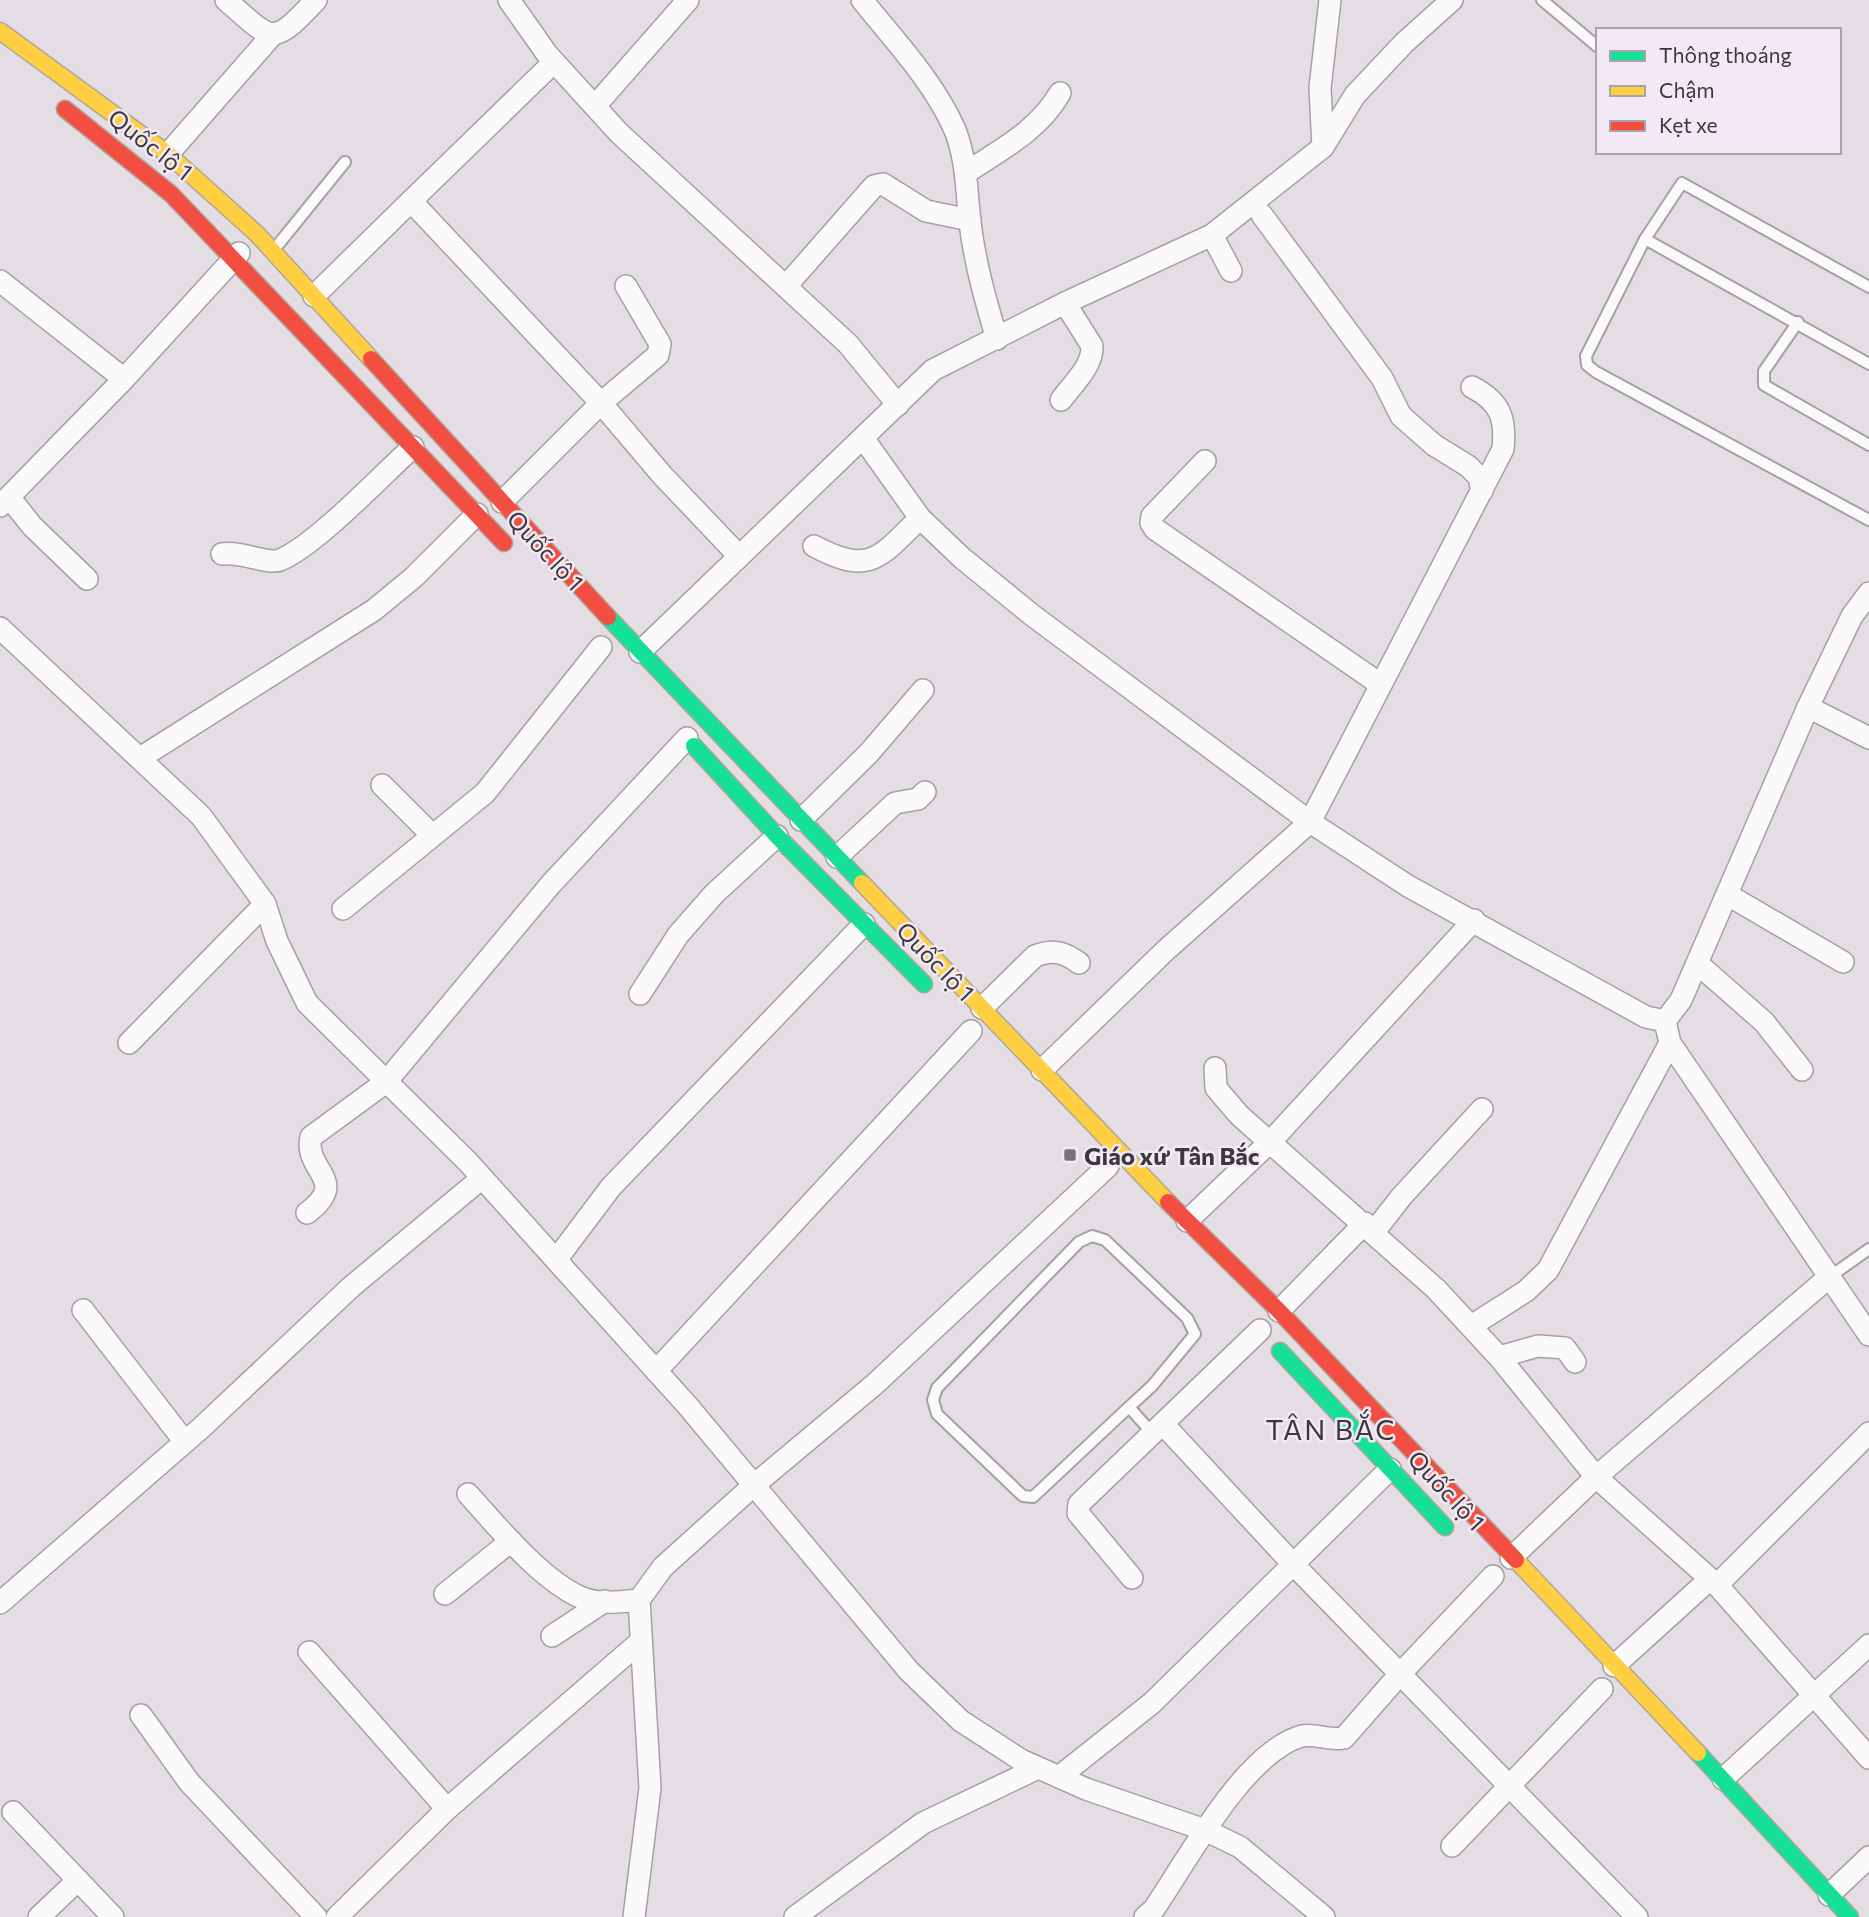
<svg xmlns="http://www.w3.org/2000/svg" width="1869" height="1917" viewBox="0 0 1869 1917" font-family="Commissioner,sans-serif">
<rect width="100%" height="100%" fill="#e4dee4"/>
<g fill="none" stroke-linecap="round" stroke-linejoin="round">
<g stroke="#a4a0a4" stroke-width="14">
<g id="lane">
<path d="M1542 0 1598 47"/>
<path d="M1645 239 1869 364"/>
<path d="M277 246 345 162"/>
<path d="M1869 287 1682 183 1645 239 1586 356 1587 365 1596 372 1869 520"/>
<path d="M1798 322 1764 371V385L1869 445"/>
<path d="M1828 1278 1869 1249"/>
<path d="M1129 1407 1033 1497 1023 1496 937 1414 933 1400 937 1388 1079 1242 1092 1236 1105 1240 1187 1318 1195 1334 1152 1386 1129 1407 1153 1434"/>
</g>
</g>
<g stroke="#a4a0a4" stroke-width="24">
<g id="street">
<path d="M226 0C273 41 271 48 316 0"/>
<path d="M509 0 547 54 619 133 848 344 898 405"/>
<path d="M862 0C895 41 934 82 955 130 968 163 966 195 971 230 976 267 986 302 997 339"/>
<path d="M595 106 688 0"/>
<path d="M1323 147 1320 88 1330 0"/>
<path d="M168 154 273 34"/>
<path d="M967 172C1002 149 1039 130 1060 93"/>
<path d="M411 201 554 62"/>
<path d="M1262 215 1382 378 1401 416 1434 445 1468 466 1479 477 1482 491"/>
<path d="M1212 235 1231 271"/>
<path d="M0 281 124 379"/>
<path d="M787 285 874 186 883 184 926 211 970 220"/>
<path d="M314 296 411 201 601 403 662 475 739 556"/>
<path d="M1061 400C1072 385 1093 366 1092 346L1065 303"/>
<path d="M863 438 920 518 962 558 1032 615 1310 822 1408 886 1646 1017 1665 1021 1681 1000 1808 707 1852 616 1869 593"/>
<path d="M1205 461 1152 516 1151 523 1155 529 1380 684"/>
<path d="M9 497 32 526 87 579"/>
<path d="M502 502 601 403 658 355 660 344 626 286"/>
<path d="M0 506 124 379 239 253"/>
<path d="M814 546C870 576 879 558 920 518"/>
<path d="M222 554C243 551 267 565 280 560 315 546 382 475 413 447"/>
<path d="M0 628 201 816 265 904 277 941 307 1003 468 1162 556 1260 687 1405 909 1671 961 1721 1021 1760 1086 1789 1205 1830 1240 1847 1324 1917"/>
<path d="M640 652 933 370 1065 303 1212 235 1323 147 1355 95 1404 43 1452 0"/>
<path d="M1808 707 1869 738"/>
<path d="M140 758 374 610 414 577 477 514"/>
<path d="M382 785 431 834"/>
<path d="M801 820 869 753 923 690"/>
<path d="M837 857 895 803 918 799 925 792"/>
<path d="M1728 895 1843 962"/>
<path d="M343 909 485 793 601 647"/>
<path d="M1698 964 1764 1022 1802 1070"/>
<path d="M640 994 678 935 714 894 777 836"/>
<path d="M982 1008 1035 956C1053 949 1064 952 1079 963"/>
<path d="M1665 1021 1670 1043 1869 1335"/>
<path d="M129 1043 265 904"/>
<path d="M1215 1068 1216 1088 1239 1115 1436 1289 1499 1357 1596 1477 1717 1585 1869 1758"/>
<path d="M1042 1070 1166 950 1310 822 1503 449C1506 419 1501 402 1472 387"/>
<path d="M307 1213C351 1180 303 1171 311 1137L386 1082 551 884 687 738"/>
<path d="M1187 1221 1274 1138 1474 920"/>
<path d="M1373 1233 1402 1196 1482 1109"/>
<path d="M556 1260 611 1187 864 924"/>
<path d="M83 1310 185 1442"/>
<path d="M1279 1311 1365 1223"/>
<path d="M1471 1326 1526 1291 1548 1270 1670 1043"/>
<path d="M1499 1357 1538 1346 1565 1348 1575 1362"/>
<path d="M656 1371 971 1031"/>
<path d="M1163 1424 1293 1564 1637 1917"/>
<path d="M468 1494C497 1526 540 1579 580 1597 597 1605 621 1602 639 1600"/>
<path d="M1511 1558 1596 1477 1828 1278"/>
<path d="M1132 1578 1078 1513 1079 1504 1260 1330"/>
<path d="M1717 1585 1869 1433"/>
<path d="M445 1594 511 1541"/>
<path d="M0 1603 201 1428 351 1287 482 1178"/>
<path d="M552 1636 605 1601"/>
<path d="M309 1652 447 1809"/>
<path d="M1614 1666 1710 1579"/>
<path d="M141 1715 189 1782 316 1917"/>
<path d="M1059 1777 1152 1703 1390 1469"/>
<path d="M1723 1779 1869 1645"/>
<path d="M13 1812 113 1917"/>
<path d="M1452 1846 1602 1689"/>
<path d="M1829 1895 1869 1857"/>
<path d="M39 1917 78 1880"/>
<path d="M337 1917 447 1809 640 1642"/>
<path d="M634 1917 650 1788 639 1600 663 1567 754 1485 875 1384 1108 1166"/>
<path d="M795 1917 923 1823 1038 1768"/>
<path d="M1145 1917 1154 1909C1187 1861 1244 1752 1302 1736 1315 1733 1330 1741 1344 1738L1400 1674 1493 1576"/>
</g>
</g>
<g stroke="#b0a499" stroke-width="19">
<g id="fast">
<path d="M608 617 862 883"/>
<path d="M694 746 777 836 924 984"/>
<path d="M1280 1351 1445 1527"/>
<path d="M1698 1753 1850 1917"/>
</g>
</g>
<g stroke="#b0a499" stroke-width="19">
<g id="slow">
<path d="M0 31 168 154 257 234 371 359"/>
<path d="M862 883 1168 1202"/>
<path d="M1516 1560 1698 1753"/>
</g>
</g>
<g stroke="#b0a499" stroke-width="19">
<g id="jam">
<path d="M65 109 171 194 504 543"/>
<path d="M371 359 608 617"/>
<path d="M1168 1202 1279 1311 1516 1560"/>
</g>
</g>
<use href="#lane" stroke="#fbfafb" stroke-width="10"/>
<use href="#street" stroke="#fbfafb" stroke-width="21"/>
<use href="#fast" stroke="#16e098" stroke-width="16"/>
<use href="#slow" stroke="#ffcf43" stroke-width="16"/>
<use href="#jam" stroke="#f24e42" stroke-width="16"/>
</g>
<rect fill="#767277" stroke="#f3e9f4" stroke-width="2.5" x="1063" y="1148" width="14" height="14" rx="3.5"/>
<g text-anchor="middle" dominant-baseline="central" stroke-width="5" stroke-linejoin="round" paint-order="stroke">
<g font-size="24" fill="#3b383c" stroke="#f3e9f4">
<text transform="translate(151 144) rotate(38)">Quốc lộ 1</text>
<text transform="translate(546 550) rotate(47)">Quốc lộ 1</text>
<text transform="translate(936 961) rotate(46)">Quốc lộ 1</text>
<text transform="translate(1447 1490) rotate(47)">Quốc lộ 1</text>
</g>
<g font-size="24" font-weight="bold" fill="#3b383c" stroke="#f3e9f4" text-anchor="start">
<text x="1084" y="1155">Giáo xứ Tân Bắc</text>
</g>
<g font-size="28" letter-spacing="2" fill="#3b383c" stroke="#f3e9f4">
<text x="1331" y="1429">TÂN BẮC</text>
</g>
</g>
<rect x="1596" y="28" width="245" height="126" fill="#f3e9f4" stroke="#a9a2aa" stroke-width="2"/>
<rect x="1610" y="51" width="35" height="10" fill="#16e098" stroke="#a9a2aa" stroke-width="2"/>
<text x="1659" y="63" font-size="21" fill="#3b383c">Thông thoáng</text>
<rect x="1610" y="86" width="35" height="10" fill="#ffcf43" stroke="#a9a2aa" stroke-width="2"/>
<text x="1659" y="98" font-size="21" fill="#3b383c">Chậm</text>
<rect x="1610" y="121" width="35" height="10" fill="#f24e42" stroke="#a9a2aa" stroke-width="2"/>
<text x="1659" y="133" font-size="21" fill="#3b383c">Kẹt xe</text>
</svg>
